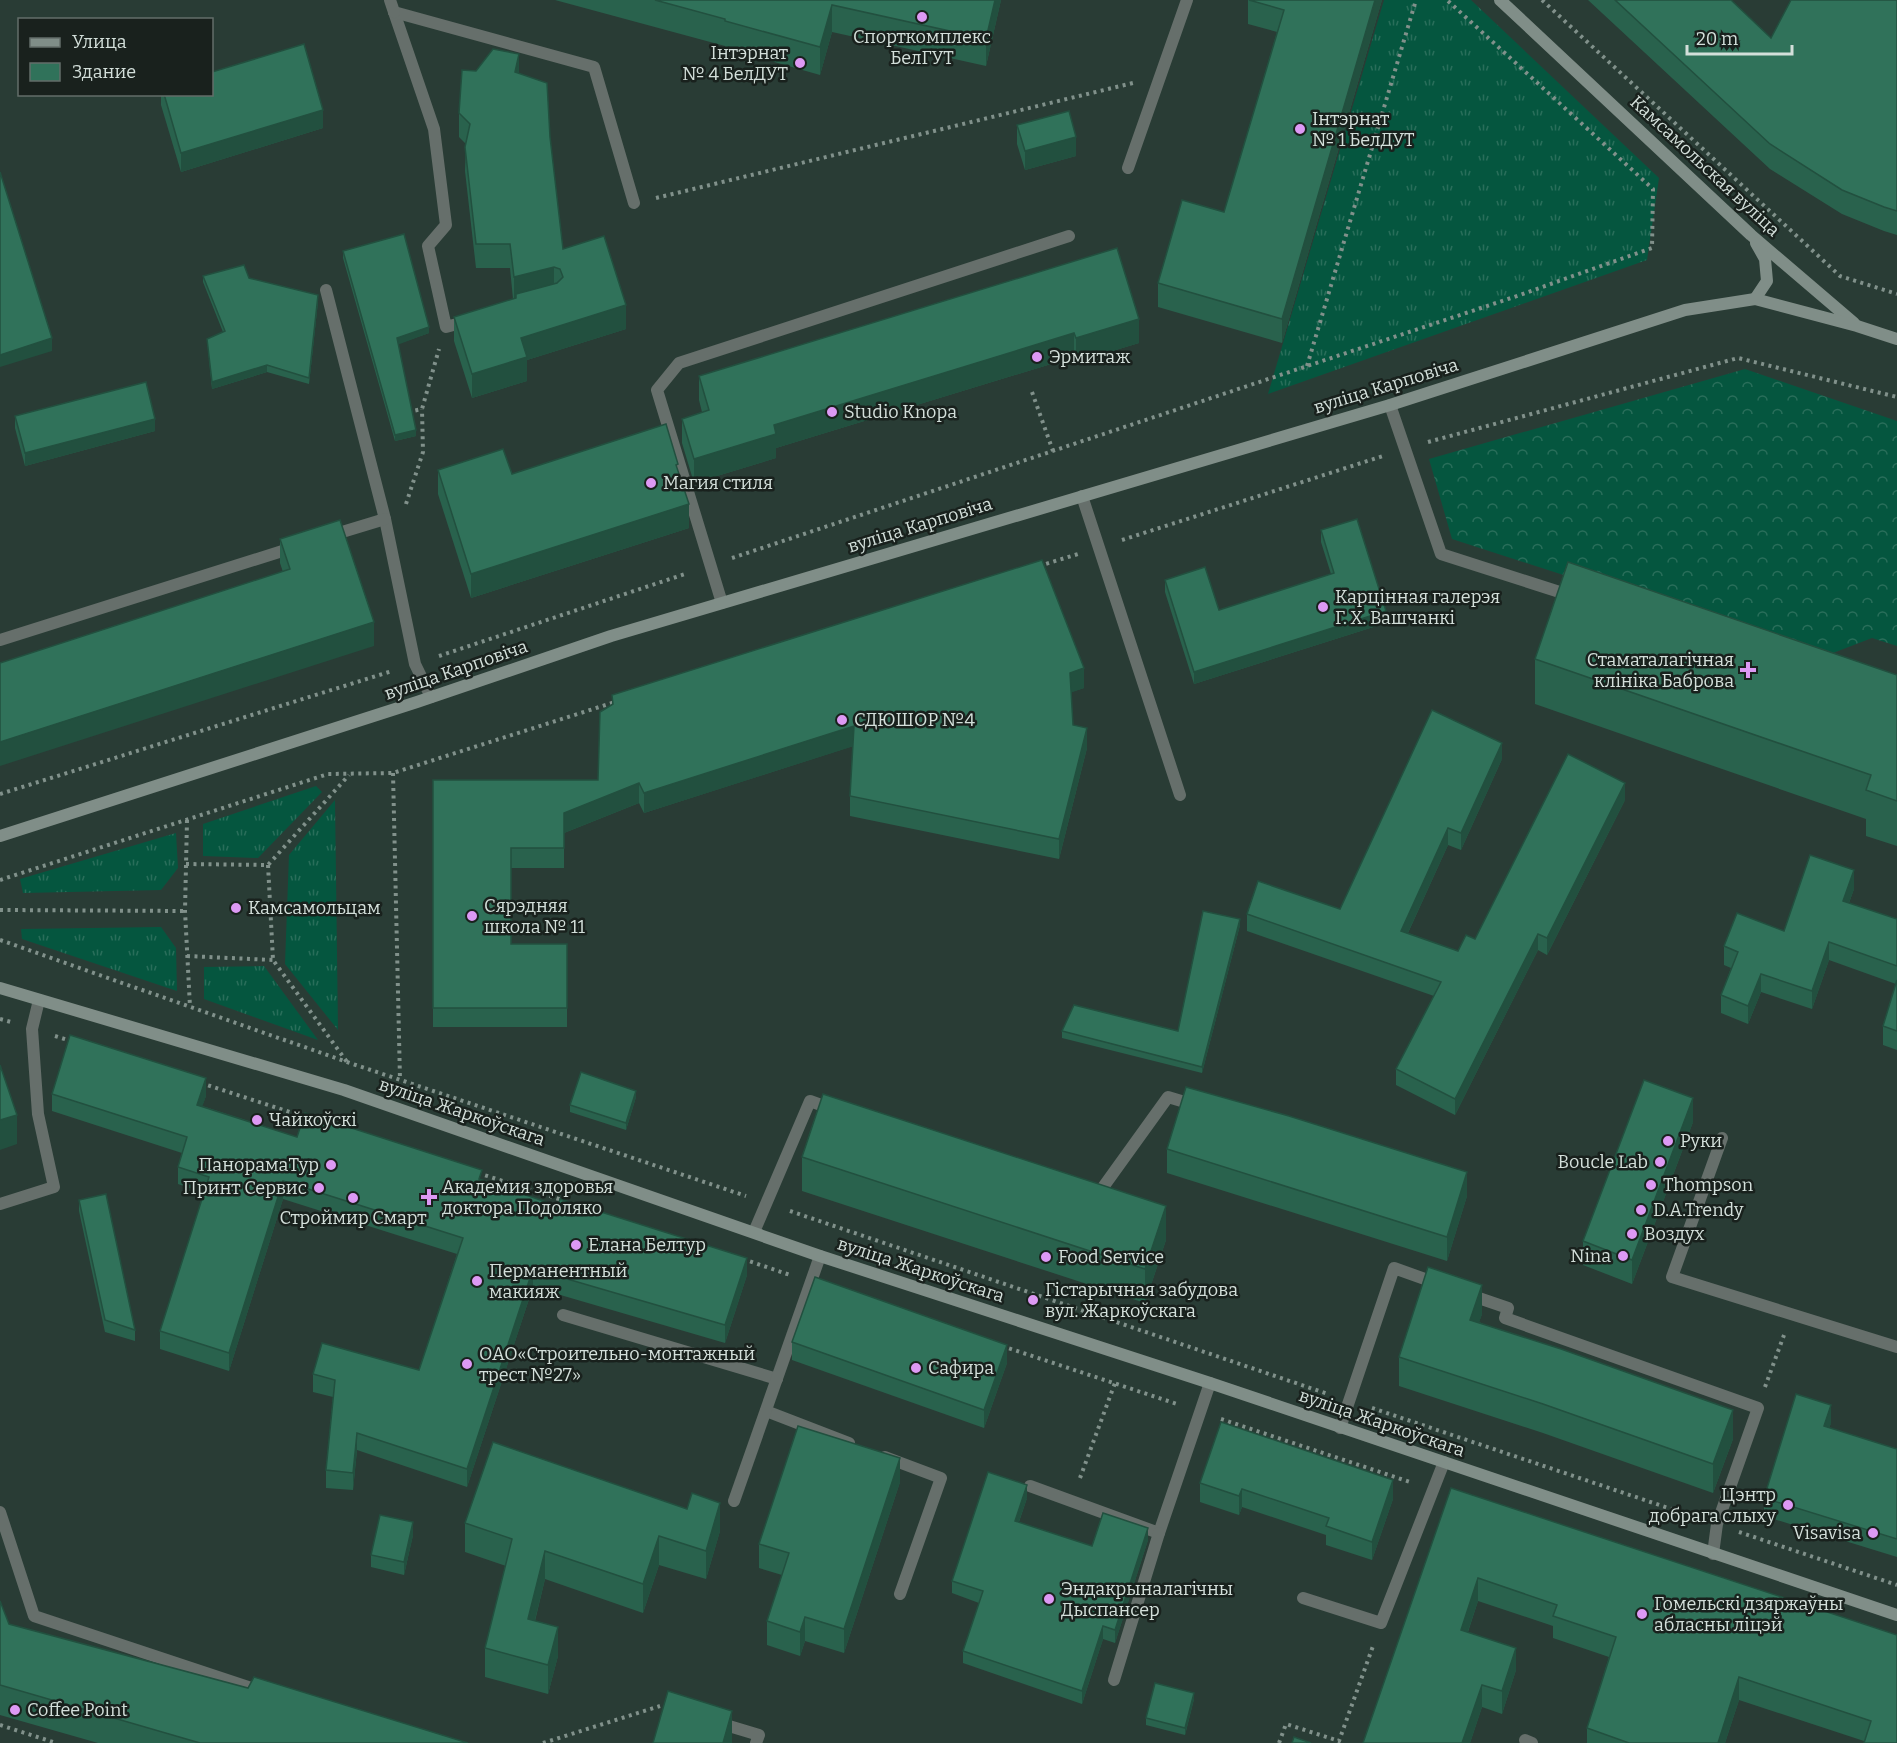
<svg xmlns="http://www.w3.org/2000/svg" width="1897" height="1743" viewBox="0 0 1897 1743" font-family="Bitter,serif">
<defs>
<pattern id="grass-tufts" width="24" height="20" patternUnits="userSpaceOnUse" patternTransform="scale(1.5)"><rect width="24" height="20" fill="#05563f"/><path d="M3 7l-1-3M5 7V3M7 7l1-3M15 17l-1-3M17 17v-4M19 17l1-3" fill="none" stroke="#296e5a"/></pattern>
<pattern id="forest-crowns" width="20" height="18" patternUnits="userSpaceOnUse" patternTransform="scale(1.5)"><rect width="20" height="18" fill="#05563f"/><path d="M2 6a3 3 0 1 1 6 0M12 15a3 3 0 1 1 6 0" fill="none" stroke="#296e5a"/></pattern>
</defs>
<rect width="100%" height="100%" fill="#293c35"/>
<g fill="url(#grass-tufts)">
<path d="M1384 0H1471L1659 178 1647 260 1268 394Z"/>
<path d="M316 786 322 792 258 858 203 856V824Z"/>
<path d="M335 800 338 1030 285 964 289 855Z"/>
<path d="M176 833 178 868 161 890 23 893 20 879Z"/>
<path d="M161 927 176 948 177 991 22 939 21 929Z"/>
<path d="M264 966 318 1040 204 999V967Z"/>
</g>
<path fill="url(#forest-crowns)" d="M1745 369 1897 421V646L1872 638 1820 658 1452 539 1429 459Z"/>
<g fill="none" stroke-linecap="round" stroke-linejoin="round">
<g stroke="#81918b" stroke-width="4" stroke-dasharray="3 4.5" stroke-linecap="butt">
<path d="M1542 0 1840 276 1897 294"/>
<path d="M656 198 1133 83"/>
<path d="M1307 366 1416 0"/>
<path d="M1032 392 1053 451"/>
<path d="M408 412 422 409 439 349"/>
<path d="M1428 442 1738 358 1897 397"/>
<path d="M406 504 423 452 422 409"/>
<path d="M1122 540 1383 456"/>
<path d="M732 558 1514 297 1652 248 1653 189 1447 0"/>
<path d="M1039 566 1078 554"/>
<path d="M439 656 688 573"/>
<path d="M393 773 400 1080"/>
<path d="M0 794 392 671"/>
<path d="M187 820 185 911 190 1007"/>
<path d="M186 864 268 865 349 775"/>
<path d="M268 865 273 960 347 1062"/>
<path d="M0 880 328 774 393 773 615 702"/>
<path d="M0 910 185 911"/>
<path d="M0 940 347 1062 746 1196"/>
<path d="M187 956 273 960"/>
<path d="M0 1019 11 1022"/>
<path d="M55 1036 71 1041"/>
<path d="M201 1083 308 1118"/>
<path d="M478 1173 562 1200"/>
<path d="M790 1211 1328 1394"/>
<path d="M743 1259 790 1275"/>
<path d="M1002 1346 1177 1404"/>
<path d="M1765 1387 1784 1335"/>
<path d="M1372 1408 1695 1517"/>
<path d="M1221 1419 1410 1482"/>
<path d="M1080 1478 1115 1383"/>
<path d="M1739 1532 1897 1585"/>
<path d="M0 1725 56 1743"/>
<path d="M543 1743 660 1706"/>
<path d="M1279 1743 1286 1724 1339 1741 1373 1646"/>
</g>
<g stroke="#666f6b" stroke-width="12">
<path d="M394 12 434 129 446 225 428 246 446 327 468 321"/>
<path d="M394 12 594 67 634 203"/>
<path d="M1128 168 1187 0"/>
<path d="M326 290 385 519 415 664 431 697"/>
<path d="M1390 405 1441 554 1572 596"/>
<path d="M1082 496 1180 795"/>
<path d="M329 536 385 519"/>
<path d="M722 603 657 390 679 363 1069 236"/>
<path d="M0 640 295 547"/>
<path d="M1722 1138 1672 1277 1897 1347"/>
<path d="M1094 1196 1096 1197 1168 1097 1198 1106"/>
<path d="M0 1204 54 1187 38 1114 32 1029 39 1000"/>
<path d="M754 1232 810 1101 835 1110"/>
<path d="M1467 1294 1508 1308 1505 1318 1758 1408 1717 1524 1713 1554"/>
<path d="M563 1315 777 1379"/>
<path d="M766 1411 849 1443"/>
<path d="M1340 1428 1394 1268 1439 1284"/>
<path d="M885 1457 941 1478 900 1594"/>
<path d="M1030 1486 1159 1533 1210 1383"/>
<path d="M734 1501 820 1256"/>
<path d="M0 1512 34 1616 263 1692"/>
<path d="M1303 1598 1381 1623 1444 1462"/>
<path d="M1114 1680 1159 1533"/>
<path d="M719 1723 759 1735 756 1743"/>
<path d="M1525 1740 1532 1743"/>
</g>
<path stroke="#666f6b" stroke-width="12" d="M390 0 394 12"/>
<g stroke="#808e88" stroke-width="12">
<path d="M1500 0 1751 235 1854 323"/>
<path d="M1755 299 1767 281 1765 259 1756 243"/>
<path d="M0 836 417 702 611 636 1390 405 1685 310 1755 299 1857 326 1897 339"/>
<path d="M0 988 344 1090 820 1256 1210 1383 1897 1615"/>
</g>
</g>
<g fill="#29624d">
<path d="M555 0H1001L986 66 832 32 820 75 725 48V46Z"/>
<path d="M1248 0H1382L1282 343 1158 307V283L1224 212 1277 32 1248 24Z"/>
<path d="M1588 0H1731L1771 38 1897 0V235L1884 231 1842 214 1770 169Z"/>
<path d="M519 73 550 137 563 249 626 329 527 360V381L472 398 454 341V317L513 299 510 268H476L465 171 466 144 459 137V113Z"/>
<path d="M161 94H212L323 128 181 172 161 105Z"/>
<path d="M1017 125 1076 156 1025 170 1017 144Z"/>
<path d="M1117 248 1139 343 1076 362 1074 357 776 448V458L694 483 682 443V419L702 412 699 400V376Z"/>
<path d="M343 251 429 333 398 344 416 436 395 441 343 258Z"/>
<path d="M203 276 249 278 318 301 309 384 267 372 212 389 207 339 223 332 203 282Z"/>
<path d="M15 416 155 431 25 466 15 428Z"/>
<path d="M438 470 512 474 689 528 471 598 438 494Z"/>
<path d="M1321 530 1386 623 1194 684 1165 592V580L1219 610 1331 574 1321 542Z"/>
<path d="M280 539 374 646 283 572 280 563Z"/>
<path d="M1535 659 1897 675V846L1866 836V819L1535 704Z"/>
<path d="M1084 688 1071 692 1073 725 1087 748 1059 859 850 816V796L853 746 644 813 639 803 564 833V868H511V944H567V1027H433V780H598L612 705V695Z"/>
<path d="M1502 759 1461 850 1448 845 1408 933 1458 951 1475 939 1625 800 1547 955 1538 950 1455 1115 1396 1085V1069L1434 996 1247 931V914L1340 909Z"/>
<path d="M1854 889 1849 903 1897 919V1050L1883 1045V1026L1896 984 1829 960 1812 1009 1761 992 1748 1024 1721 1013V995L1731 968 1724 965V946L1784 931Z"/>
<path d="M1240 925 1202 1073 1062 1038V1031H1178Z"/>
<path d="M52 1094 206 1096 202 1106 297 1137 482 1180 747 1275 725 1343 533 1287 467 1487 357 1450 353 1490 326 1488V1470L333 1397 313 1392V1374L419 1370 457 1254 283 1199 229 1371 160 1349V1331L204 1193 178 1184V1167L182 1153 52 1111Z"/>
<path d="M636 1097 626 1130 570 1112V1105Z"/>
<path d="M1693 1122 1632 1284 1583 1265V1241Z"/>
<path d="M1167 1149 1467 1196 1447 1261 1167 1173Z"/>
<path d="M802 1157 1166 1240 1145 1303 802 1191Z"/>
<path d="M79 1200 135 1330V1341L105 1332 79 1211Z"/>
<path d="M1482 1314 1479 1322 1733 1439 1713 1493 1543 1433 1399 1386V1357Z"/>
<path d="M792 1342 1007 1363 984 1428 792 1360Z"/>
<path d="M1831 1423 1829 1428 1897 1449V1557L1764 1516V1498Z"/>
<path d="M900 1482 844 1653 805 1641 800 1656 767 1645V1621L782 1575 759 1568V1544Z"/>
<path d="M1200 1483 1393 1499 1372 1560 1326 1545V1535L1242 1507 1239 1515 1200 1502Z"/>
<path d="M1451 1488 1897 1635V1743L1864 1741 1739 1700 1725 1743H1587V1728L1609 1657 1553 1638V1626L1478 1601 1468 1632 1516 1670 1502 1714 1482 1707 1470 1743H1363Z"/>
<path d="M1027 1498 1019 1522 1092 1546 1148 1540 1115 1643 1103 1639 1082 1704 963 1663V1651L979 1603 952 1593V1581Z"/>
<path d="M465 1523 720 1531 706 1579 659 1565 643 1613 545 1579 535 1621 558 1656 548 1694 485 1677V1648L506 1566 465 1552Z"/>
<path d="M413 1535 404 1575 371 1567V1555Z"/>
<path d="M0 1601 9 1624 248 1688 468 1743H98L0 1715Z"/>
<path d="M1194 1699 1185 1735 1146 1725V1718Z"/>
</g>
<g fill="#22503f">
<path d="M995 0H1001L986 66V39Z"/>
<path d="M1375 0H1382L1282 343V319Z"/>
<path d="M832 5V32L820 75V47Z"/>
<path d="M519 54V78L515 72Z"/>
<path d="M323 110V128L181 172V153Z"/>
<path d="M1076 137V156L1025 170V151Z"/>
<path d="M554 267V291L514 301V277Z"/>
<path d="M318 295V301L309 384V378Z"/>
<path d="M626 305V329L527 360V381L472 398V374L521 338Z"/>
<path d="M1139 319V343L1076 362V338Z"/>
<path d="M429 327V333L397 345V338Z"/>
<path d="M1074 333V357L776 448V458L694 483V459L774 425Z"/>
<path d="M52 338V351L0 367V355Z"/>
<path d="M267 365V372L212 389V382Z"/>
<path d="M155 419V431L25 466V453Z"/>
<path d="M416 430V436L395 441V435Z"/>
<path d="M689 504V528L471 598V574Z"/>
<path d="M1386 611V623L1194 684V672Z"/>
<path d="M374 622V646L0 766V742Z"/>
<path d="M1084 668V688L1070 693V673Z"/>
<path d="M854 726V746L644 813V793Z"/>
<path d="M1087 728V748L1059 859V839Z"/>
<path d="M1502 743V759L1461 850V833Z"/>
<path d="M639 783V803L564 833V813Z"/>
<path d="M1625 783V800L1547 955V938Z"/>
<path d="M1448 828V845L1401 948V931Z"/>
<path d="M1854 870V889L1843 919V901Z"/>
<path d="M1240 919V925L1202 1073V1067Z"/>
<path d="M1538 934V950L1455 1115V1099Z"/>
<path d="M1829 942V960L1812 1009V991Z"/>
<path d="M1761 974V992L1748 1024V1006Z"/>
<path d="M206 1078V1096L197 1122V1105Z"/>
<path d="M636 1091V1097L626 1130V1123Z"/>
<path d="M1693 1098V1122L1632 1284V1260Z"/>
<path d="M17 1115V1144L0 1150V1120Z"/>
<path d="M1467 1172V1196L1447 1261V1237Z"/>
<path d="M283 1181V1199L229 1371V1353Z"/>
<path d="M1166 1206V1240L1145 1303V1269Z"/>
<path d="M747 1258V1275L725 1343V1325Z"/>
<path d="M533 1269V1287L467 1487V1469Z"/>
<path d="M1482 1285V1314L1470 1349V1320Z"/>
<path d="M1007 1345V1363L984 1428V1410Z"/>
<path d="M1831 1405V1423L1824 1445V1426Z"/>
<path d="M1733 1410V1439L1713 1493V1464Z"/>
<path d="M357 1433V1450L353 1490V1473Z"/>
<path d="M900 1458V1482L844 1653V1629Z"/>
<path d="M1393 1480V1499L1372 1560V1542Z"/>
<path d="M1027 1485V1498L1015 1533V1521Z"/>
<path d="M1242 1489V1507L1239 1515V1496Z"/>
<path d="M720 1503V1531L706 1579V1551Z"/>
<path d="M413 1522V1535L404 1575V1562Z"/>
<path d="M1148 1528V1540L1115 1643V1630Z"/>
<path d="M659 1536V1565L643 1613V1584Z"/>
<path d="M545 1551V1579L528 1648V1619Z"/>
<path d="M1478 1578V1601L1461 1652V1630Z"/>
<path d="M805 1617V1641L800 1656V1632Z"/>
<path d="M1103 1626V1639L1082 1704V1691Z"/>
<path d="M558 1627V1656L548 1694V1665Z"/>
<path d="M1516 1648V1670L1502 1714V1691Z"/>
<path d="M1739 1677V1700L1725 1743H1718Z"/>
<path d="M1482 1685V1707L1470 1743H1462Z"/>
<path d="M1194 1693V1699L1185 1735V1728Z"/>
<path d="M732 1711V1743H723Z"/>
</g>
<g fill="#30725a" stroke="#22503f" stroke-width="1.5">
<path d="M655 0H995L986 39 832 5 820 47 725 21V19Z"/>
<path d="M1249 0H1375L1282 319 1158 283 1182 200 1224 212 1284 10Z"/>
<path d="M1615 0H1731L1771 38 1791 0H1897V211L1884 207 1842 190 1770 144Z"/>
<path d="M304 44 323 110 181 153 164 94H212V72Z"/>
<path d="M493 49 519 54 515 72 547 83 550 137 563 249 604 236 626 305 521 338 527 357 472 374 454 317 516 298V294L557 283 563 277 560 269 554 267 514 277 510 244H476L465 147 470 124 459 113 462 70 476 71Z"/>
<path d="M1069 111 1076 137 1025 151 1017 125Z"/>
<path d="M0 172 52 338 0 355Z"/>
<path d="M404 234 429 327 397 338 416 430 395 435 343 251Z"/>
<path d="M1117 248 1139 319 1076 338 1074 333 774 425 776 434 694 459 682 419 709 410 699 376Z"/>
<path d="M244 265 249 278 318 295 309 378 267 365 212 382 207 339 225 331 203 276Z"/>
<path d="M146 382 155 419 25 453 15 416Z"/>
<path d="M666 424 678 464 676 465 689 504 471 574 438 470 503 449 512 474Z"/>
<path d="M1357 519 1386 611 1194 672 1165 580 1205 567 1219 610 1334 573 1321 530Z"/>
<path d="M340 520 374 622 0 742V663L290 569 280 539Z"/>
<path d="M1042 560 1084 668 1070 673 1073 725 1087 728 1059 839 850 796 854 726 644 793 639 783 564 813V848H511V944H567V1008H433V780H598L600 712 613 704 612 695Z"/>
<path d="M1568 562 1897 675V801L1866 790 1871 775 1535 659Z"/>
<path d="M1432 710 1502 743 1461 833 1448 828 1401 931 1458 951 1466 935 1475 939 1568 754 1625 783 1547 938 1538 934 1455 1099 1396 1069 1441 982 1247 914 1258 881 1340 909Z"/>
<path d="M1810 855 1854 870 1843 901 1897 919V966L1829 942 1812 991 1761 974 1748 1006 1721 995 1738 952 1724 946 1737 913 1784 931Z"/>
<path d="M1203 911 1240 919 1202 1067 1062 1031 1074 1005 1178 1031Z"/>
<path d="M1897 980V1031L1883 1026Z"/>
<path d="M70 1035 206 1078 197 1105 297 1137 305 1113 482 1170 479 1179 558 1206 560 1199 747 1258 725 1325 533 1269 467 1469 357 1433 353 1473 326 1470 335 1380 313 1374 322 1343 419 1370 463 1238 283 1181 229 1353 160 1331 209 1177 178 1167 187 1137 52 1094Z"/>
<path d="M0 1065 17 1115 0 1120Z"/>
<path d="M581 1072 636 1091 626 1123 570 1105Z"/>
<path d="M1644 1080 1693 1098 1632 1260 1583 1241Z"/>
<path d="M1186 1087 1289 1116 1467 1172 1447 1237 1167 1149Z"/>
<path d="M823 1094 1166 1206 1145 1269 802 1157Z"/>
<path d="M106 1194 135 1330 105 1320 79 1200Z"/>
<path d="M1428 1267 1482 1285 1470 1320 1561 1349 1733 1410 1713 1464 1543 1404 1399 1357Z"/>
<path d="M815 1277 1007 1345 984 1410 792 1342Z"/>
<path d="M1796 1394 1831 1405 1824 1426 1897 1449V1539L1764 1498Z"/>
<path d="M1221 1422 1393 1480 1372 1542 1326 1526 1329 1518 1242 1489 1239 1496 1200 1483Z"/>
<path d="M798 1426 900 1458 844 1629 805 1617 800 1632 767 1621 789 1553 759 1544Z"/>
<path d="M493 1442 687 1509 692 1493 720 1503 706 1551 659 1536 643 1584 545 1551 528 1619 558 1627 548 1665 485 1648 512 1539 465 1523Z"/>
<path d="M988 1472 1027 1485 1015 1521 1092 1546 1103 1513 1148 1528 1115 1630 1103 1626 1082 1691 963 1651 983 1591 952 1581Z"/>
<path d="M1451 1488 1897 1635V1743H1864L1871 1721 1739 1677 1718 1743H1629L1587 1728 1616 1637 1553 1616 1557 1605 1478 1578 1461 1630 1516 1648 1502 1691 1482 1685 1462 1743H1363Z"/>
<path d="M380 1515 413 1522 404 1562 371 1555Z"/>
<path d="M0 1601 9 1624 248 1688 254 1677 468 1743H200L0 1685Z"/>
<path d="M1155 1683 1194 1693 1185 1728 1146 1718Z"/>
<path d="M668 1691 732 1711 723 1743H653Z"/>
<path d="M1294 1737 1311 1743H1292Z"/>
</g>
<g fill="#dd99f4" stroke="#19211d" stroke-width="2">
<circle cx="922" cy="17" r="6"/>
<circle cx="800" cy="63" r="6"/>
<circle cx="1300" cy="129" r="6"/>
<circle cx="1037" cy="357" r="6"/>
<circle cx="832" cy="412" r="6"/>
<circle cx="651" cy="483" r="6"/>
<circle cx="1323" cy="607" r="6"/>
<path d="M1745 661h6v6h6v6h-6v6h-6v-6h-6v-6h6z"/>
<circle cx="842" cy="720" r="6"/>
<circle cx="236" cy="908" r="6"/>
<circle cx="472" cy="916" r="6"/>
<circle cx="257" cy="1120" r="6"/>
<circle cx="1668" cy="1141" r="6"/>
<circle cx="1660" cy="1162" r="6"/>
<circle cx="331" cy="1165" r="6"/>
<circle cx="1651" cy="1185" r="6"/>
<circle cx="319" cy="1188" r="6"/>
<path d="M426 1188h6v6h6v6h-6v6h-6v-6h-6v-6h6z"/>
<circle cx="353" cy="1198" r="6"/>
<circle cx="1641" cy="1210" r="6"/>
<circle cx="1632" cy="1234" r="6"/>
<circle cx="576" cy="1245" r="6"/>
<circle cx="1623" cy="1256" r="6"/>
<circle cx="1046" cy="1257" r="6"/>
<circle cx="477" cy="1281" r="6"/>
<circle cx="1033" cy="1300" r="6"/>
<circle cx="467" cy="1364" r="6"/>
<circle cx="916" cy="1368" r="6"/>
<circle cx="1788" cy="1505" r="6"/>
<circle cx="1873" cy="1533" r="6"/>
<circle cx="1049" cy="1599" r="6"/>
<circle cx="1642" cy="1614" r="6"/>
<circle cx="15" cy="1710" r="6"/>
</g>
<g text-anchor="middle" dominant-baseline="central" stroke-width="5" stroke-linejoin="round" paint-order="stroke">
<g font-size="18" fill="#d3dfda" stroke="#19211d" text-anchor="start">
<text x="922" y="37" text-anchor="middle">Спорткомплекс<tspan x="922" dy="21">БелГУТ</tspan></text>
<text x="788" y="53" text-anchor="end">Інтэрнат<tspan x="788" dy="21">№ 4 БелДУТ</tspan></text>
<text x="1312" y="119">Інтэрнат<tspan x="1312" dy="21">№ 1 БелДУТ</tspan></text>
<text x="1049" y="357">Эрмитаж</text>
<text x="844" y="412">Studio Knopa</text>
<text x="663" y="483">Магия стиля</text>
<text x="1335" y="597">Карцінная галерэя<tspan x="1335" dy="21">Г. Х. Вашчанкі</tspan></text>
<text x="1734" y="660" text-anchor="end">Стаматалагічная<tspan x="1734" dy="21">клініка Баброва</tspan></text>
<text x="854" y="720">СДЮШОР №4</text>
<text x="484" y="906">Сярэдняя<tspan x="484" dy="21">школа № 11</tspan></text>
<text x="248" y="908">Камсамольцам</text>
<text x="269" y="1120">Чайкоўскі</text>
<text x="1680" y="1141">Руки</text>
<text x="1648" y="1162" text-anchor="end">Boucle Lab</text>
<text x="319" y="1165" text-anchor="end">ПанорамаТур</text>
<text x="1663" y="1185">Thompson</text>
<text x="442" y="1187">Академия здоровья<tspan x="442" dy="21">доктора Подоляко</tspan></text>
<text x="307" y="1188" text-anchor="end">Принт Сервис</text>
<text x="1653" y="1210">D.A.Trendy</text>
<text x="353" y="1218" text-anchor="middle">Строймир Смарт</text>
<text x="1644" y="1234">Воздух</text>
<text x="588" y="1245">Елана Белтур</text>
<text x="1611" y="1256" text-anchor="end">Nina</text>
<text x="1058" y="1257">Food Service</text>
<text x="489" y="1271">Перманентный<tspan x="489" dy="21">макияж</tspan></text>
<text x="1045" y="1290">Гістарычная забудова<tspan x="1045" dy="21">вул. Жаркоўскага</tspan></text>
<text x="479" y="1354">ОАО«Строительно-монтажный<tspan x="479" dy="21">трест №27»</tspan></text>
<text x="928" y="1368">Сафира</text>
<text x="1776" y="1495" text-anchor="end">Цэнтр<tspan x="1776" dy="21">добрага слыху</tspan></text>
<text x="1861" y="1533" text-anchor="end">Visavisa</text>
<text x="1061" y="1589">Эндакрыналагічны<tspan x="1061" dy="21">Дыспансер</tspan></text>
<text x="1654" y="1604">Гомельскі дзяржаўны<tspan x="1654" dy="21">абласны ліцэй</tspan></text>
<text x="27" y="1710">Coffee Point</text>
</g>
<g font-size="18" fill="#d3dfda" stroke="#19211d">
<text transform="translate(1705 166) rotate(43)">Камсамольская вуліца</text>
<text transform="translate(1386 386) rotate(-17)">вуліца Карповіча</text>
<text transform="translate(920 525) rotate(-17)">вуліца Карповіча</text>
<text transform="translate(456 670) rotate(-19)">вуліца Карповіча</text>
<text transform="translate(462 1112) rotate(19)">вуліца Жаркоўскага</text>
<text transform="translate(921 1270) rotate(18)">вуліца Жаркоўскага</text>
<text transform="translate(1382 1423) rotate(19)">вуліца Жаркоўскага</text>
</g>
</g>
<rect x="18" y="18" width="195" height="78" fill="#19211d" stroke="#636d69" stroke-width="1.5"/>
<rect x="30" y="38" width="30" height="9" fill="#808e88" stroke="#636d69" stroke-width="1.5"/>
<text x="72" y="48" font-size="18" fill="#d3dfda">Улица</text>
<rect x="30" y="63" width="30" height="18" fill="#30725a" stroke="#636d69" stroke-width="1.5"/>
<text x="72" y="78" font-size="18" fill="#d3dfda">Здание</text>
<path d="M1687 45v9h105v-9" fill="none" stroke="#d3dfda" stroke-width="3"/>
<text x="1696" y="45" font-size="18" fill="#d3dfda" stroke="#19211d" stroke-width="4.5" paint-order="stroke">20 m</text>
</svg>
